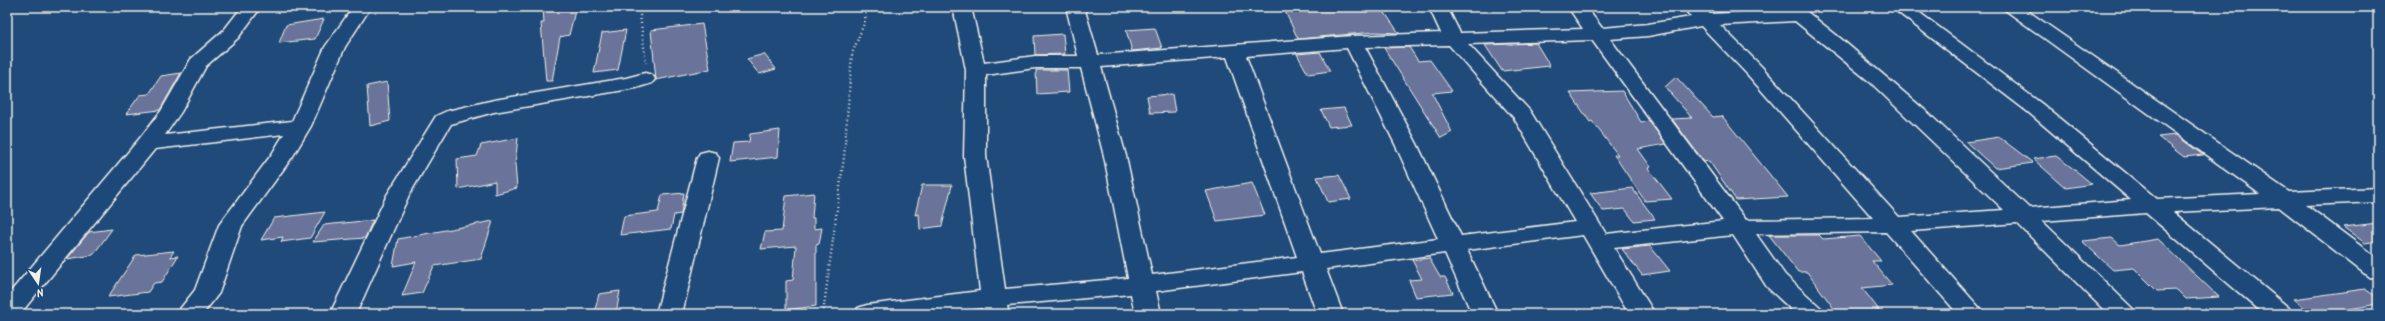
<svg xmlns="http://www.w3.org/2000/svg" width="2385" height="321" viewBox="0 0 2385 321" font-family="Kalam,sans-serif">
<rect width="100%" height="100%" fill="#1f4a7a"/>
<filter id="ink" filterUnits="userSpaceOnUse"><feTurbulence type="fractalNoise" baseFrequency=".025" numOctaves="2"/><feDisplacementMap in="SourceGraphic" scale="8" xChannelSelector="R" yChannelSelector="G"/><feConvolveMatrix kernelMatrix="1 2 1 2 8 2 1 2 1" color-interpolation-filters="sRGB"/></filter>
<g filter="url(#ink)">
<g fill="#6b7399" stroke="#f4f1e8">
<path d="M543 7H576L569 35 560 37 552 81H546L541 23H544Z"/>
<path d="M1283 7H1371L1373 11 1383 10 1399 33 1374 32 1298 39Z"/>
<path d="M324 19 315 39 279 43 286 25Z"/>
<path d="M702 24 710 69 656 80 651 30Z"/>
<path d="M1155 28 1162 48 1132 51 1126 30Z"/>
<path d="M626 30 618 70 594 73 602 33Z"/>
<path d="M1063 34 1065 54 1035 55 1034 36Z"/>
<path d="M1536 43 1550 66 1502 71 1485 45Z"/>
<path d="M1409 47 1418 61 1430 60 1452 91 1432 93 1452 132 1441 138 1384 48Z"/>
<path d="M1320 52 1330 71 1308 74 1297 54Z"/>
<path d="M764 54 776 69 759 74 747 59Z"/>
<path d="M1036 70H1067L1069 92 1037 94Z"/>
<path d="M181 73 160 110 126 114 140 95 149 94 161 76Z"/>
<path d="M1676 77 1713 117 1722 116 1788 197 1736 200 1709 161 1704 162 1672 119 1692 118 1665 87Z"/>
<path d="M387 82 390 121 370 126 367 86Z"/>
<path d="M1622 91 1641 122 1649 121 1666 144 1638 149 1651 167 1648 168 1672 199 1645 201 1614 155H1618L1592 121 1590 122 1570 93Z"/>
<path d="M1172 94 1175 112 1150 113 1147 96Z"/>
<path d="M1344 108 1352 125 1329 127 1321 110Z"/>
<path d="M780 130 778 157 730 162 733 143 749 142 750 134Z"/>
<path d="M2176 135 2203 155 2184 157 2158 137Z"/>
<path d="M1999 137 2033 163 1995 168 1966 142Z"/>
<path d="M518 138 515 164 517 188 495 194V181L458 189 457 159 477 156 481 145Z"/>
<path d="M2056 156 2075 170 2092 184 2066 188 2033 159Z"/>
<path d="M1339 175 1351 199 1328 202 1317 177Z"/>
<path d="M1252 183 1265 215 1217 221 1206 191Z"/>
<path d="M922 185H952L942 226 920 229 919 214 915 215Z"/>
<path d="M1632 188 1655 219 1634 221 1625 209 1603 211 1590 193Z"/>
<path d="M684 193 681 214 674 215 671 229 620 235 624 216 658 212 662 195Z"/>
<path d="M814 193 812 218H814V229L822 228 819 244 816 245V306L786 310V281L793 280 796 246 761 249 765 232 782 231 786 196Z"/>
<path d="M325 212 310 238 281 242 283 237 261 240 274 218Z"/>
<path d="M373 220 365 238 313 242 324 225Z"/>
<path d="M493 221 481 259 434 266 422 293 402 296 416 262 393 266 398 239Z"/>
<path d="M2378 223V241L2365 243 2343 227Z"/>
<path d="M112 229 93 255 67 259 89 232Z"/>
<path d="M1769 235H1819L1823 239 1860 236 1881 261H1872L1892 285 1862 288 1879 310H1876L1879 314H1838L1807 272H1798Z"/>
<path d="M2112 238 2120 245 2158 239 2219 297 2186 299 2177 290 2157 291 2134 268 2113 270 2082 241Z"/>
<path d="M1650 246 1670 271 1642 275 1622 249Z"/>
<path d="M174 251 170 257 178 256 162 282 154 283 148 292 108 297 136 255Z"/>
<path d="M1429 258 1440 277H1445L1453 293 1416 297 1409 280 1422 279 1412 260Z"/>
<path d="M2365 289 2378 298V304L2349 309 2354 314H2312L2294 299Z"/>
<path d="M620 291 616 314H594L599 294Z"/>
</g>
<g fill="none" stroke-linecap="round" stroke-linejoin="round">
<g stroke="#f4f1e8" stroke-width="3">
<g id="minor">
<path d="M242 7H261L238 38 206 66 181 112 165 135 292 121 325 47 353 7H371L345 47 311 126 293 156 242 226 219 293 203 314H176L195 290 219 225 272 154 284 134 155 149 20 314H7V296L140 138 161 111 191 59 224 30Z"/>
<path d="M953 7H971L984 63 1035 56H1078L1066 7H1084L1098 55 1353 36 1441 33 1429 7H1447L1460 33 1583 29 1568 7H1586L1602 28 1648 24 1691 17 1683 7H1702L1710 14 1782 10 1780 7H1801L1840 38 1927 112 2029 208 2131 200 2028 112 1891 7H1912L2042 104 2157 199 2260 194 2001 7H2022L2289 192 2378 188V202L2306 205 2378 259V279L2369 277 2279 207 2173 212 2289 308 2293 314H2264L2146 213 2042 221 2132 308 2136 314H2108L2017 223 1911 231 1985 314H1958L1886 232 1756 234 1785 275 1821 308 1825 314H1796L1767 287 1733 235 1614 248 1655 314H1629L1583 235 1467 250 1498 314H1472L1445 253 1326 269 1343 314H1317L1302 272 1156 291 1161 314H1135L1131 294 1007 305 1009 314H983L982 308 935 314H854L858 308 867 305 980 291 964 156 966 70ZM1795 21 1870 82 2004 210 1899 217 1761 66 1720 25ZM1701 26 1747 74 1873 218 1746 220 1610 39 1648 36ZM1592 40 1723 221 1606 234 1530 111 1468 44ZM1449 45 1514 118 1575 222 1461 236 1417 144 1365 47ZM1347 48 1395 144 1438 239 1320 254 1246 56ZM1227 57 1297 257 1152 275 1126 156 1101 67ZM1035 68H1081L1104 156 1128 278 1005 289 986 156V75Z"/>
<path d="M645 73 652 75 655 79 652 83 636 88 494 112 451 124 409 195 356 314H330L387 195 436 116 447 111 494 100 626 78Z"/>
<path d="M708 151 716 153 719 158 682 314H656L697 158 700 153Z"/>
</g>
</g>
<g stroke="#f4f1e8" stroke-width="2.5" stroke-dasharray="1 3" stroke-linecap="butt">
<path d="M639 7 646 63"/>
<path d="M823 314 844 157 852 54 865 21 866 7"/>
</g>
<use href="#minor" fill="#1f4a7a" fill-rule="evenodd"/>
</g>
</g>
<rect width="2385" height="321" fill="none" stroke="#1f4a7a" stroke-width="24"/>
<rect x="12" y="12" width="2361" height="297" fill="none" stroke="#f4f1e8" stroke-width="1.5" filter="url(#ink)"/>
<g transform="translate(38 283) rotate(167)" stroke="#1f4a7a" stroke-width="3" paint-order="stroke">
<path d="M0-3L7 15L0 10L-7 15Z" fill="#f4f1e8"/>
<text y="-6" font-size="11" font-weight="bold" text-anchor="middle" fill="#f4f1e8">N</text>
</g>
</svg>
